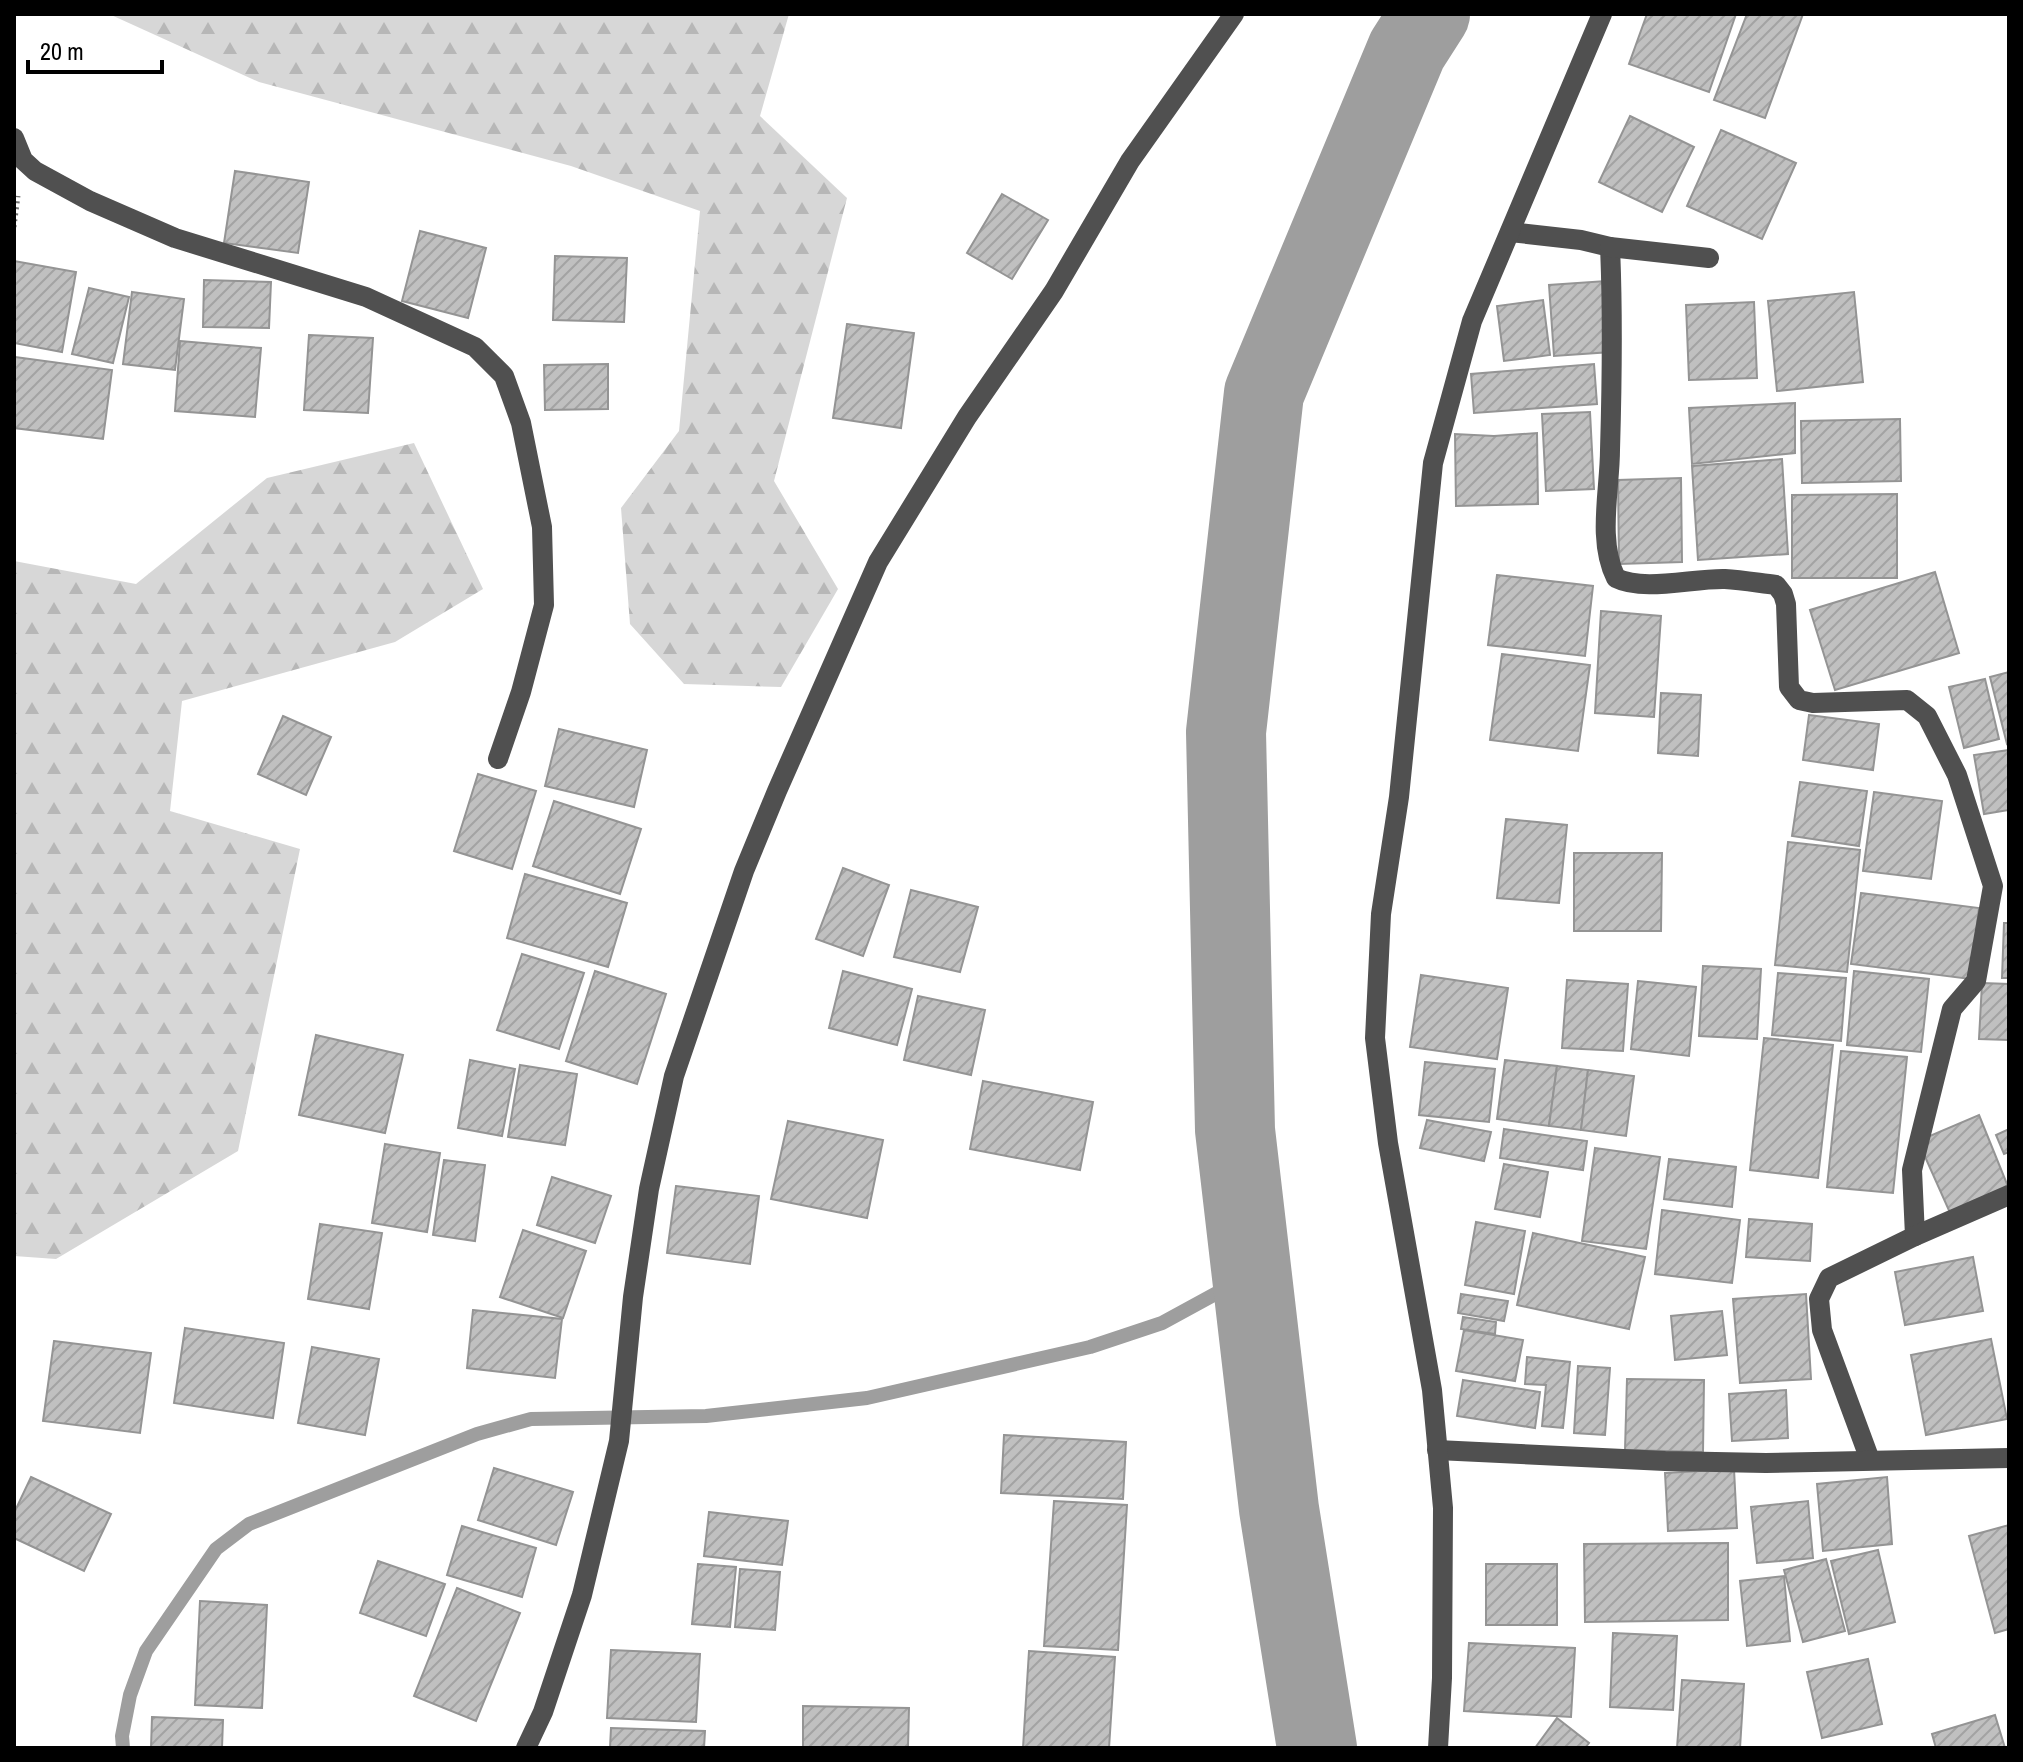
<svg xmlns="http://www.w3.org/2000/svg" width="2023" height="1762" viewBox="0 0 2023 1762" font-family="'Archivo Narrow',sans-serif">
<defs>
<pattern id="forest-firs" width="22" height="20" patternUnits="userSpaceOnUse" patternTransform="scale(2)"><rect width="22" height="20" fill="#d7d7d7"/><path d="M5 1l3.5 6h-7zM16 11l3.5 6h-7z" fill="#b7b7b7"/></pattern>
<pattern id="building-hatch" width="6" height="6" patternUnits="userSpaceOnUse" patternTransform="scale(2)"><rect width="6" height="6" fill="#c0c0c0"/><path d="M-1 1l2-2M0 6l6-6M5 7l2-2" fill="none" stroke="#a3a3a3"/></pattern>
</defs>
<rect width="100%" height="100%" fill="#fff"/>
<g fill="url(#forest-firs)">
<path d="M109 14H789L760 116 847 198 774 481 838 589 781 687 684 684 630 624 621 508 679 431 700 211 571 166 259 82Z"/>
<path d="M414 443 483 589 395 642 182 701 170 811 300 849 238 1151 56 1259 14 1256V561L136 584 267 478Z"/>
</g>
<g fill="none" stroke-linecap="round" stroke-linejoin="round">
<path stroke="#9e9e9e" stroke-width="14" d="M123 1748 122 1736 130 1695 146 1651 216 1549 249 1524 477 1434 531 1419 706 1416 867 1398 1090 1347 1162 1323 1228 1287 1251 1269"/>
<path stroke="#9e9e9e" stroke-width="80" d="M1317 1748 1279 1509 1235 1130 1226 732 1264 393 1407 50 1430 14"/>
</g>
<g fill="url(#building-hatch)" stroke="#949494" stroke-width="2">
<path d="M1647 14H1736L1709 92 1629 64Z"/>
<path d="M1747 14H1803L1765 118 1714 100Z"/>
<path d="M1630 116 1694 147 1662 212 1599 182Z"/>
<path d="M1721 130 1796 163 1762 239 1687 206Z"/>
<path d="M235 171 309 182 298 253 224 243Z"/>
<path d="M1002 194 1048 220 1012 279 967 253Z"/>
<path d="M420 231 486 248 468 318 402 301Z"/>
<path d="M555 256 627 258 624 322 553 320Z"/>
<path d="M14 261 76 272 62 352 14 343Z"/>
<path d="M204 280 271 282 269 328 203 327Z"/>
<path d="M1606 281 1611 352 1554 356 1549 285Z"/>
<path d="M89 288 129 297 113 363 72 354Z"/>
<path d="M132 292 184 299 175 370 123 364Z"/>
<path d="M1854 292 1863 382 1777 391 1768 301Z"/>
<path d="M1543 300 1550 355 1504 361 1497 306Z"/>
<path d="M1754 302 1757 378 1689 380 1686 305Z"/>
<path d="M847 324 914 333 901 428 833 418Z"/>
<path d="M309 335 373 338 368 413 304 410Z"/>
<path d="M180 341 261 348 255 417 175 411Z"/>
<path d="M15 357 112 370 103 439 14 428Z"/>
<path d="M608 364V409L545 410 544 365Z"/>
<path d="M1594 364 1597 404 1474 413 1471 374Z"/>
<path d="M1795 403V453L1692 464 1689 408Z"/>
<path d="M1590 412 1594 489 1546 491 1542 414Z"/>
<path d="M1900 419 1901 481 1802 483 1801 421Z"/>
<path d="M1537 433 1538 504 1456 506 1455 434 1494 436Z"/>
<path d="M1782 459 1788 554 1698 560 1692 466Z"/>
<path d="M1681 478 1682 562 1619 564 1618 480Z"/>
<path d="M1897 494V578H1792V495Z"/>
<path d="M1935 572 1959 653 1835 690 1810 610Z"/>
<path d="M1497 575 1593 586 1585 656 1488 645Z"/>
<path d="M1601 611 1661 616 1654 717 1595 713Z"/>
<path d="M1502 654 1590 665 1578 751 1490 740Z"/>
<path d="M2009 672V743L2007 744 1990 677Z"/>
<path d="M1985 679 1999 739 1964 748 1949 687Z"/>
<path d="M1661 693 1701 695 1698 756 1658 753Z"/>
<path d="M1809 715 1879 724 1873 770 1803 760Z"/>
<path d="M283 716 331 737 306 795 258 774Z"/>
<path d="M559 729 647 750 634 807 545 786Z"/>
<path d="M2009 750V810L1984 814 1974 755Z"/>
<path d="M478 774 536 791 512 869 454 851Z"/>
<path d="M1800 782 1867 791 1859 846 1792 836Z"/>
<path d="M1874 792 1942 801 1931 879 1863 871Z"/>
<path d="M554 801 641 829 620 894 533 866Z"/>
<path d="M1506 819 1567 825 1559 903 1497 898Z"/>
<path d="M1788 842 1860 850 1847 972 1775 965Z"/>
<path d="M1574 853H1662L1661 931H1574Z"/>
<path d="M843 868 889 885 863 956 816 939Z"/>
<path d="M525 874 627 903 608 967 507 938Z"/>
<path d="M911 890 978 907 960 972 894 957Z"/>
<path d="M1861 893 1979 908 1970 979 1851 964Z"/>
<path d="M2004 923H2009V978H2002Z"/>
<path d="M522 954 584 973 559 1049 497 1030Z"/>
<path d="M1703 966 1761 969 1757 1039 1699 1036Z"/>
<path d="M595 971 666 994 637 1084 566 1061Z"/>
<path d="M843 971 912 989 897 1045 829 1028Z"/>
<path d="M1854 971 1929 979 1921 1052 1847 1045Z"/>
<path d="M1778 973 1846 978 1841 1041 1772 1035Z"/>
<path d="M1421 975 1508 988 1497 1059 1410 1047Z"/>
<path d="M1567 980 1628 984 1623 1051 1562 1048Z"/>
<path d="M1638 981 1696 987 1689 1056 1631 1049Z"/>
<path d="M1982 983 2009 984V1040L1979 1039Z"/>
<path d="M918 996 985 1010 971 1075 904 1060Z"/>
<path d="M316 1035 403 1055 385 1133 299 1115Z"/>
<path d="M1764 1038 1833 1045 1818 1178 1750 1170Z"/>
<path d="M1841 1051 1907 1057 1893 1193 1827 1187Z"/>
<path d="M470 1060 515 1069 502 1136 458 1128Z"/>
<path d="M1505 1060 1557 1066 1549 1126 1497 1119Z"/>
<path d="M1425 1062 1495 1069 1489 1122 1419 1115Z"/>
<path d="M520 1065 577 1074 565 1145 508 1137Z"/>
<path d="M1557 1066 1588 1070 1581 1130 1549 1126Z"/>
<path d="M1588 1070 1634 1076 1626 1136 1581 1130Z"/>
<path d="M983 1081 1093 1102 1080 1170 970 1149Z"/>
<path d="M1979 1115 2009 1189 1951 1215 1918 1141Z"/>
<path d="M1427 1120 1491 1132 1484 1161 1420 1148Z"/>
<path d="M788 1121 883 1140 867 1218 771 1199Z"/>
<path d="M1504 1129 1587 1141 1583 1170 1500 1158Z"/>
<path d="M2009 1129V1152L2004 1154 1996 1135Z"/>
<path d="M385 1144 440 1153 427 1232 372 1223Z"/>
<path d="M1595 1148 1660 1157 1646 1249 1582 1241Z"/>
<path d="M1669 1159 1736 1167 1732 1207 1664 1199Z"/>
<path d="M444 1160 485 1165 475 1241 433 1235Z"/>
<path d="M1504 1164 1548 1172 1540 1217 1495 1209Z"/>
<path d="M552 1177 611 1196 595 1243 537 1225Z"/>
<path d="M676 1186 759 1196 750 1264 667 1253Z"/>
<path d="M1662 1210 1740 1220 1732 1283 1655 1274Z"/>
<path d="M1749 1219 1812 1224 1810 1261 1746 1257Z"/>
<path d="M1476 1222 1525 1231 1514 1294 1465 1285Z"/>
<path d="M320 1224 382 1233 369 1309 308 1299Z"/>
<path d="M523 1230 586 1251 563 1318 500 1297Z"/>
<path d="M1533 1233 1645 1257 1629 1329 1517 1305Z"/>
<path d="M1973 1257 1983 1311 1905 1325 1895 1272Z"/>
<path d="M1461 1294 1508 1301 1504 1321 1458 1313Z"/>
<path d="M1806 1294 1811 1379 1740 1383 1733 1299Z"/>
<path d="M473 1310 562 1319 555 1378 467 1368Z"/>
<path d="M1722 1311 1727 1355 1675 1360 1671 1316Z"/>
<path d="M1463 1317 1496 1322 1495 1334 1461 1329Z"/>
<path d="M185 1328 284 1343 273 1418 174 1403Z"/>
<path d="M1464 1330 1523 1340 1515 1381 1456 1371Z"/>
<path d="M1991 1339 2007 1419 1926 1435 1911 1355Z"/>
<path d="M54 1341 151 1353 140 1433 43 1421Z"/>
<path d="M312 1347 379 1359 365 1435 298 1423Z"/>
<path d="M1527 1357 1570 1362 1563 1428 1542 1426 1546 1385 1525 1384Z"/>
<path d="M1578 1366 1610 1368 1605 1435 1574 1433Z"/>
<path d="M1627 1379 1704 1380 1703 1452 1625 1450Z"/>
<path d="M1463 1380 1540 1392 1535 1428 1457 1416Z"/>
<path d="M1786 1390 1788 1438 1732 1441 1729 1394Z"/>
<path d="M1004 1435 1126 1442 1123 1499 1001 1493Z"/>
<path d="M494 1468 573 1492 556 1545 478 1520Z"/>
<path d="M1734 1469 1737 1528 1668 1531 1665 1473Z"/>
<path d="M31 1477 111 1514 84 1571 14 1538V1513Z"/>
<path d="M1887 1477 1892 1544 1823 1551 1817 1484Z"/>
<path d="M1054 1501 1127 1505 1118 1650 1044 1646Z"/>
<path d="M1808 1501 1813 1558 1757 1563 1751 1507Z"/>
<path d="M709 1512 788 1521 782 1565 704 1556Z"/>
<path d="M2009 1525V1629L1995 1633 1969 1536Z"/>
<path d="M462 1526 536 1548 522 1597 447 1575Z"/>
<path d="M1728 1543V1620L1585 1622 1584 1544Z"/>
<path d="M1878 1550 1895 1622 1849 1634 1831 1561Z"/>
<path d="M1826 1559 1845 1631 1803 1642 1784 1570Z"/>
<path d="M378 1561 445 1584 426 1636 360 1613Z"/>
<path d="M698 1564 736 1567 730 1627 692 1624Z"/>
<rect x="1486" y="1564" width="71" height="61"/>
<path d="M740 1569 780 1572 775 1630 735 1627Z"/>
<path d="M1784 1576 1790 1641 1747 1646 1740 1581Z"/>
<path d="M457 1588 520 1613 476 1721 414 1696Z"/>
<path d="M200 1601 267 1605 262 1708 195 1705Z"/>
<path d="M1613 1633 1677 1636 1673 1710 1610 1707Z"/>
<path d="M1469 1643 1575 1648 1571 1717 1464 1711Z"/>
<path d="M611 1650 700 1654 696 1722 607 1718Z"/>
<path d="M1029 1651 1115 1657 1109 1748H1023Z"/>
<path d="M1868 1659 1882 1724 1822 1738 1807 1672Z"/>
<path d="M1682 1680 1744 1684 1740 1748H1677Z"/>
<path d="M803 1706 909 1708 908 1748H803Z"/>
<path d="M1995 1715 2005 1748H1936L1932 1734Z"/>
<path d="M152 1717 223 1720 222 1748H151Z"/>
<path d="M1557 1718 1589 1743 1585 1748H1535Z"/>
<path d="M611 1728 705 1731 704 1748H610Z"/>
</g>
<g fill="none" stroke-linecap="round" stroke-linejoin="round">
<path stroke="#727272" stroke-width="5" stroke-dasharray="2 4" stroke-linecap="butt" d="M14 227 18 196"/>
<g stroke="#505050" stroke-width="20">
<path d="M14 138 23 160 35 171 90 201 175 238 366 297 475 347 504 376 521 423 542 527 544 605 521 692 498 759"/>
<path d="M1510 232 1581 240 1610 247C1613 314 1612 382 1610 450 1610 489 1597 541 1616 578 1644 592 1693 578 1725 579 1742 580 1759 583 1776 585L1783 594 1786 604 1789 687 1799 700 1813 703 1907 700 1927 716 1957 775 1993 886 1976 981 1952 1009 1912 1170 1915 1236 1829 1278 1819 1299 1822 1330 1870 1460"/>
<path d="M1610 247 1709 258"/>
<path d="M1915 1236 2009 1195"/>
<path d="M1437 1450 1665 1461 1766 1463 2009 1458"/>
<path d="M526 1748 543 1712 582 1595 619 1441 633 1297 649 1189 674 1076 744 871 777 791 878 562 967 417 1054 291 1130 161 1234 14"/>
<path d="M1438 1748 1442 1678 1443 1508 1432 1390 1388 1143 1375 1038 1381 914 1399 797 1433 463 1472 321 1602 14"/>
</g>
</g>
<rect width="2023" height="1762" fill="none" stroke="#000000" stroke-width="32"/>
<path d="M28 60v12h134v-12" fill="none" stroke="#000000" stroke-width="4"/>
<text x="40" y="60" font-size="24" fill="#000000" stroke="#ffffff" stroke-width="6" paint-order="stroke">20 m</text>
</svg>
